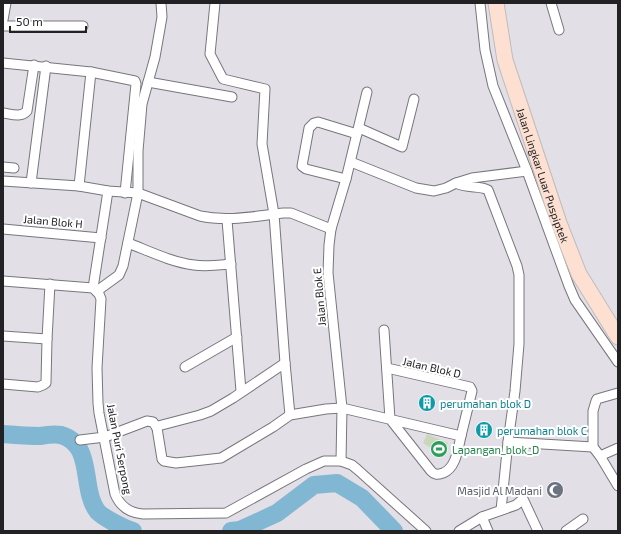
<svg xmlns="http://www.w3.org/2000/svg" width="621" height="534" viewBox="0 0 621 534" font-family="'Exo 2',sans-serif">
<rect width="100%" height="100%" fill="#e2dfe7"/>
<path fill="#c9d8bb" d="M427 434 448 443 442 455 423 443Z"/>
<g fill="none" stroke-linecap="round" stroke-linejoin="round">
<g stroke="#82b7d4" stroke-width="18">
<path d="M3 434C15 435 27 436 40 436 46 435 55 434 61 435 95 445 80 490 98 512 104 518 125 529 133 531"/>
<path d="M231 531 240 530 277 513 314 485 337 483 362 498 394 531"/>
</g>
<g stroke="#78767d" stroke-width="11">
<g id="street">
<path d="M215 3 210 54 223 79 265 89 262 144 274 214 285 363 290 415"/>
<path d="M480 3 485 50 493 86 527 171 569 286 575 300 618 362"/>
<path d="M551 3 559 30"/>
<path d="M3 20 6 3"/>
<path d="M3 26H83"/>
<path d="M3 63 91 72 135 81 136 84 125 193"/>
<path d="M148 82 232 97"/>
<path d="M3 113C11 114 21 118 27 111L34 65"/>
<path d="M359 128 402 147 414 99"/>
<path d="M351 162 416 188 434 191 446 188 456 183 472 178 527 171"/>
<path d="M3 167 14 168"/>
<path d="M346 179 306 169 302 166 309 128 314 123 318 122 357 134"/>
<path d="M3 181 79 186 108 191 138 193 200 216C228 222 256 216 284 213H291L331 229"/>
<path d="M31 183 46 66"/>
<path d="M456 183C467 189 480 185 488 190L517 266 519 275V344L515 391 508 442 501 510"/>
<path d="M79 186 91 72"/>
<path d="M227 220 241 391"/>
<path d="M3 229 101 238"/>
<path d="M128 243C149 251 171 262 194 265 206 267 219 265 231 264"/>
<path d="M3 281 93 288 99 294 101 299 97 368 98 403 99 413 115 494C120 506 130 513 143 514L226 513 306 469 324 461H341L352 465 358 470 426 531"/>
<path d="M93 288 108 191"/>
<path d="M97 291 119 275 123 266 138 193V151L142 104 155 57 162 17 161 3"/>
<path d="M3 336 47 339"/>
<path d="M285 363 233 398 211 411 200 415 158 426 157 428 162 459 164 461 176 463 221 458 273 427 290 415 326 409 342 408 461 436C458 449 456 468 443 473 437 475 435 475 431 471L390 419 384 330"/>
<path d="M185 367 237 337"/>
<path d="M387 368 470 387 472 391 461 436"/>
<path d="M3 384 38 387 43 385 46 383 47 339 50 284"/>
<path d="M618 393 597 399 596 401 593 411V447L600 456 618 486"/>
<path d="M80 440 105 437 147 421 153 422 157 428"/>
<path d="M508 442 593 447"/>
<path d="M600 456 618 448"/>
<path d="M341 461 342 408 328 273 329 245 331 229 346 179 367 92"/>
<path d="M482 517 488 531"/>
<path d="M459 531 482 517 516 505 523 499 538 531"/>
<path d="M566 531 583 519"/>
</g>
</g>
<g stroke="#bdbcbd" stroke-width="17">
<g id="primary">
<path id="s1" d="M496 3 505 60 559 223 579 274 618 337"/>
</g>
</g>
<use href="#street" stroke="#fff" stroke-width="9"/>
<use href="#primary" stroke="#fde0d1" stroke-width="15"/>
</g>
<defs>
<g id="building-disc" transform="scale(0.9)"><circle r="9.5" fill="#0f9aa8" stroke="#fff"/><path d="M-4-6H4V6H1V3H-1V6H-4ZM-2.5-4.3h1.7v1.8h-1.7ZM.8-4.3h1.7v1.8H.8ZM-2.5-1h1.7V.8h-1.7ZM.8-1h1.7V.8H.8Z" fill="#fff"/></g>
<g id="stadium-disc" transform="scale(0.9)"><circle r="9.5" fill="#2e9e5b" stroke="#fff"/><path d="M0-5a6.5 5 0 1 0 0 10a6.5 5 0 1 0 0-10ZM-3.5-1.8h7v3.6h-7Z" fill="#fff"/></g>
<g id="mosque-disc" transform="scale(0.9)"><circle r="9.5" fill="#6b7280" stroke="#fff"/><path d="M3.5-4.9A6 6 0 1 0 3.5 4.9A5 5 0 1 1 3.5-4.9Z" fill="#fff"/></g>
</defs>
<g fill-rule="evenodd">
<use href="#building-disc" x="427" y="403"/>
<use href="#building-disc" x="484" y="430"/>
<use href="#stadium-disc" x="439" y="449"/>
<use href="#mosque-disc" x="555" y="490"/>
</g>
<g text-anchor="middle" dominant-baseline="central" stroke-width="4" stroke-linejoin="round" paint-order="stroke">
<g font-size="11" fill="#222124" stroke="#fff">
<text stroke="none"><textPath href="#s1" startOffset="179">Jalan Lingkar Luar Puspiptek</textPath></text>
<text transform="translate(53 221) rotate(5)">Jalan Blok H</text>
<text transform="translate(319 297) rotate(-95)">Jalan Blok E</text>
<text transform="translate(432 367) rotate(13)">Jalan Blok D</text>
<text transform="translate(120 449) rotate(79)">Jalan Puri Serpong</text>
</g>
<g font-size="11" fill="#0d838f" stroke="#fff" text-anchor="start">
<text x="440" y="403">perumahan blok D</text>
<text x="497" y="430">perumahan blok C</text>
</g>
<g font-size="11" fill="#27864d" stroke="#fff" text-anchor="start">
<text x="452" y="449">Lapangan_blok_D</text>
</g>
<g font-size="11" fill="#5b616d" stroke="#fff" text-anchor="end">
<text x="542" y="490">Masjid Al Madani</text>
</g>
</g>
<rect width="621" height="534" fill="none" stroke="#222124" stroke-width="8"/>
<path d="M10 26v6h76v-6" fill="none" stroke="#222124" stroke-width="2"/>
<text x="16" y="26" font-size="12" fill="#222124" stroke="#ffffff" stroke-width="3" paint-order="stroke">50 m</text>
</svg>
